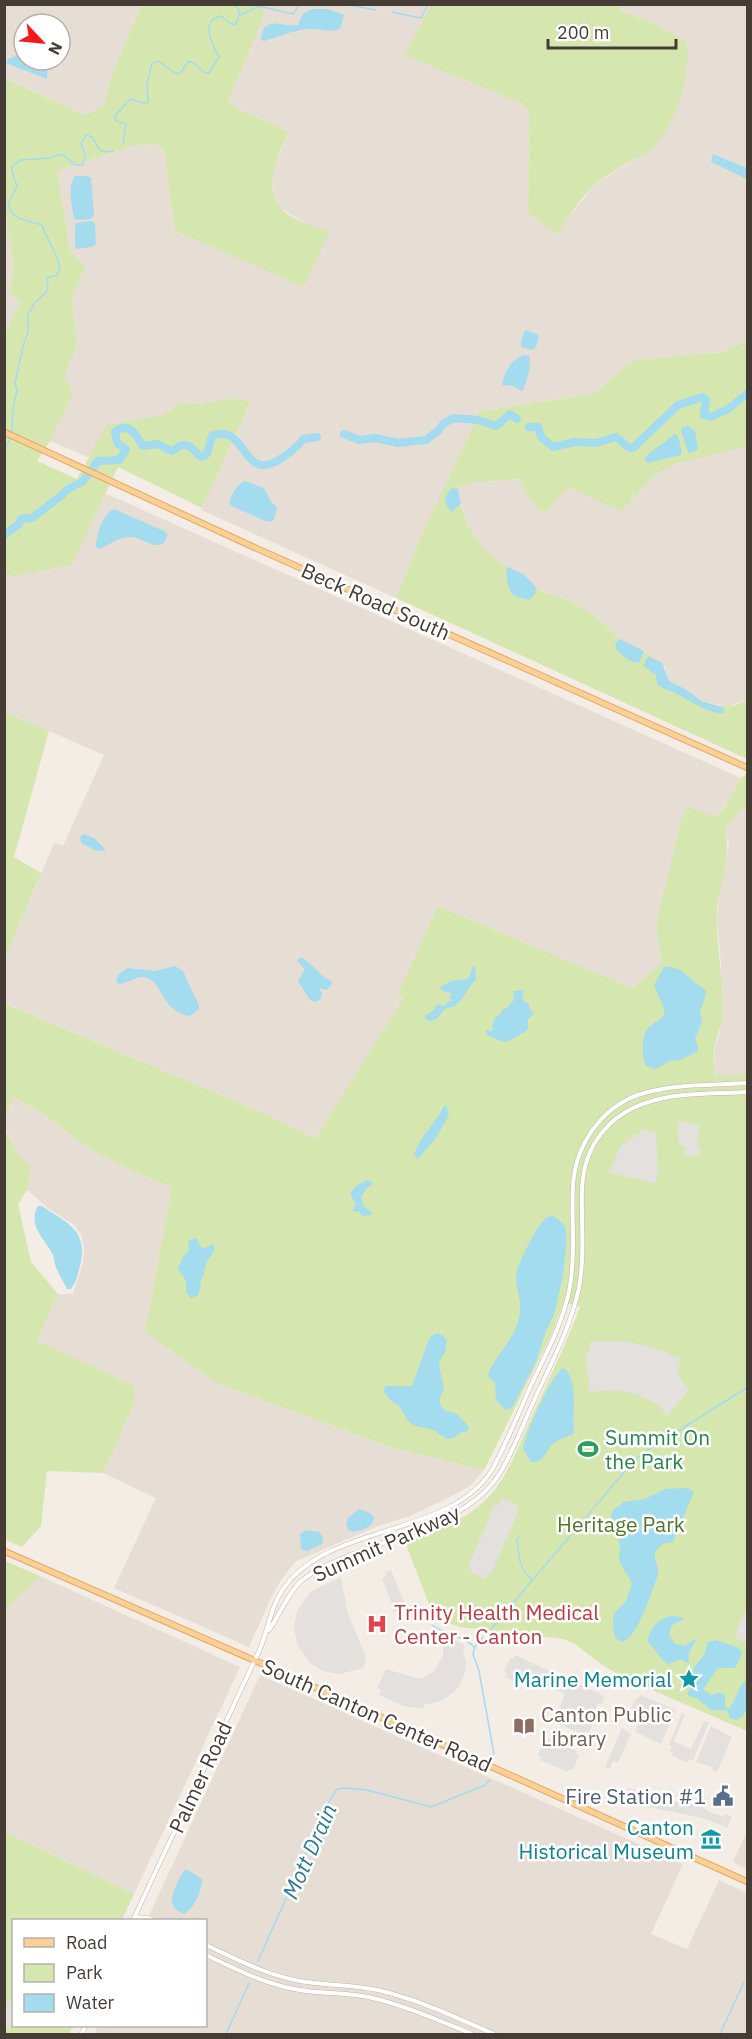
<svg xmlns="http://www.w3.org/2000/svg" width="752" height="2039" viewBox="0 0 752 2039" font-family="'IBM Plex Sans',sans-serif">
<rect width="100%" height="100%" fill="#f3ede6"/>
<g fill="#e6ded4" fill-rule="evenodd">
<path d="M5 5H142L110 78 104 106 85 115 5 78ZM24 24H60V60H24Z"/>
<path d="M263 5H432L404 55 523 104 529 113 528 213 557 235 564 222 596 184 631 161 652 149 653 23 620 11 623 5H747V341L722 352 634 360 593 394 480 411 425 527 396 598 201 510 251 403 234 398 199 404 180 403 163 415 108 425 90 458 50 441 73 393 64 376 77 345 72 298 85 267 70 250 57 171 135 145 155 144 164 151 175 231 305 287 307 224 280 208 274 194 272 174 289 132 237 108 228 102 264 16Z"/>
<path d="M4 204 14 267 9 294 20 301 5 336Z"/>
<path d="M747 446V700L727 707 701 701 687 690 669 681 665 668 644 651 620 639 598 618 569 600 541 591 532 585 522 573 507 567 488 553 475 537 467 524 458 490 454 488 472 483 521 479 524 490 568 487 621 510 657 473 677 464Z"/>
<path d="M105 493 741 778 725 808 714 817 688 807 656 925 662 963 632 988 438 906 397 995 405 998 315 1139 268 1115 5 1003V959L54 843 63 846 104 755 5 712 4 573 14 575 72 565Z"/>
<path d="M747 808V1074L716 1077 714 1051 720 1031 721 963 717 920 720 887 729 844 725 829 741 810Z"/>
<path d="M12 1097 42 1113 88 1148 141 1175 172 1187 145 1332 216 1383 393 1448 484 1470 470 1486 450 1497 410 1516 381 1525 296 1561 281 1580 269 1602 249 1647 114 1588 156 1498 103 1473 133 1406 37 1341 58 1294H73L83 1263 84 1249 82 1236 74 1225 49 1209 27 1190 31 1166 21 1159 5 1128V1115Z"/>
<path d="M40 1576 240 1667 134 1894 5 1832V1610Z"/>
<path d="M260 1675 683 1864 651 1934 687 1949 719 1880 747 1893V2034H94L98 2026H206V1920H147Z"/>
<path d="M747 1831V1869L733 1862Z"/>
</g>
<g fill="#d6e6af">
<path d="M432 4 623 5 620 11 653 23 686 42C694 67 673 132 652 149 645 155 635 158 627 163 617 169 606 176 596 184 581 197 567 218 557 235L528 213 529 113 523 104 404 55Z"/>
<path d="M142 5H263L264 16 228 102 237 108 289 132C279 154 263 184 280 207 287 218 316 227 329 232L304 287 175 231 164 151 155 144 135 145 57 171 70 250 85 267 72 298 77 345 64 376 73 393 50 441 37 461 77 479 107 425 163 415 180 403 199 404 234 398 251 402 202 508 118 467 72 565 14 576 4 573V337L20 301 9 294 14 267 4 204 6 159 4 154V78L85 115 104 106 110 78Z"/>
<path d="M747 341V446L677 464 657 473 621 511 568 487 545 513C532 505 525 493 520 479L472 483 456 488 467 524 475 537 488 553 507 567 522 573 532 585 541 591 569 600 598 618 620 639 633 645 662 663 669 681 687 690 701 701 718 706H734L747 700V759L396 598 425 527 480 411 593 394 634 360 722 352Z"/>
<path d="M5 712 49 731 14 857 41 873 5 959Z"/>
<path d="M747 773V808L741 810 725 829C733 859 716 889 717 920 717 949 723 979 723 1008 723 1023 717 1035 714 1049 713 1057 715 1068 716 1076L747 1074V1731L629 1680 602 1665 575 1644 563 1639 460 1627 445 1622 432 1612 405 1542C430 1532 459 1523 479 1506 506 1485 518 1446 532 1416 549 1380 566 1344 580 1307L564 1302 550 1338 484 1470 393 1448 216 1383 145 1332 172 1187 141 1175 88 1148 42 1113 13 1097 5 1115 4 1003 268 1115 315 1139 404 998 397 995 438 906 632 988 662 963 656 925 682 817 688 807 715 817 725 808 741 778Z"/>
<path d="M4 1128 21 1158 31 1166 27 1190 18 1204 31 1262 58 1294 37 1341 135 1386 133 1406 103 1473 47 1471 41 1526 22 1547 4 1539Z"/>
<path d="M5 1561 40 1576 5 1610Z"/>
<path d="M5 1832 134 1894 122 1920H14V2026H73L69 2034H5Z"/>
</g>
<g fill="#e3e0de">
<path d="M679 1121 700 1126 697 1143 701 1152 691 1158 684 1154 686 1147 679 1145V1135L677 1134 679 1129H677Z"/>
<path d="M642 1129 656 1133 658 1172 656 1183 609 1173 618 1151 624 1143 627 1144 628 1138 632 1139 635 1134 640 1135Z"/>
<path d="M590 1341H623L652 1347 666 1352 681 1359 677 1370 682 1382 690 1389 667 1416 659 1405 639 1395 615 1390 589 1392 586 1353H590Z"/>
<path d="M502 1498 517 1505 516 1509 519 1510 491 1574 488 1573 485 1579 470 1572 471 1569 468 1567 495 1504 499 1505Z"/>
<path d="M391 1570 404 1602 400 1604 402 1609 395 1612 382 1578 386 1576 385 1572Z"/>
<path d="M341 1577 348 1614 366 1657 364 1668 339 1674 323 1671 309 1662 297 1644 294 1627 297 1611 310 1592Z"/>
<path d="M747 1607V1643L734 1637Z"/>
<path d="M444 1635 465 1645 463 1651 466 1662 465 1672 460 1685 453 1693 441 1701 424 1705 423 1709 404 1706 379 1695 381 1690 377 1688 386 1669 416 1678H422L433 1672 443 1656Z"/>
<path d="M515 1655 604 1696 602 1704 598 1703 592 1717 595 1719 589 1733 585 1731 584 1735 556 1723 558 1720 555 1718 565 1694 532 1679 528 1686 505 1677 507 1673 504 1671 510 1658 513 1659Z"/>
<path d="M640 1695 676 1710 661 1744 635 1732 639 1723 627 1718 636 1698 638 1699Z"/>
<path d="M682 1713 685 1714 674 1741 691 1749 704 1721 709 1723 693 1760 689 1759 688 1763 672 1756 673 1753 670 1751 672 1746 669 1745Z"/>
<path d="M711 1726 732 1737 717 1772 712 1770 713 1767 696 1762Z"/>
<path d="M622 1728 631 1734 618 1763 613 1761 610 1769 605 1767Z"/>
<path d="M549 1739 577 1751 576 1754 579 1755 573 1770 569 1769 568 1772 540 1760 541 1757 538 1755 544 1741 548 1742Z"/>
<path d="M628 1788 655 1797 705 1807V1810L724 1817 725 1814 732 1816 727 1828 703 1818 648 1807 617 1796 623 1790 626 1791Z"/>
<path d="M13 2000V2025L5 2028V2003Z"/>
</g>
<g fill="#a3dbef">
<path d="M312 9H328L344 15 340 29C330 33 317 28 306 29 291 31 278 37 264 41L261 40C263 13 282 28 298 25L303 14Z"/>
<path d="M24 51V60H48L47 79 6 63 7 60Z"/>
<path d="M713 154 747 168V179L711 162Z"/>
<path d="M75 176H87L91 178 94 215 91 219 76 220 74 218C72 207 67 186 75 176Z"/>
<path d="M92 221 95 224 96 244 92 247 77 249 75 247V225L77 223Z"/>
<path d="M525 330 537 334 539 338 535 348 531 350 521 347V341Z"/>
<path d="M526 355 530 357 529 373 523 390 522 391 513 386 502 385C504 372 512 357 526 355Z"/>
<path d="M688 426 695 431 698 449 691 453 688 452 681 430 682 427Z"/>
<path d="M675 434 678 436 682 453 681 455 647 463 645 459 647 455Z"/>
<path d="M245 481 264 488 271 502 277 507 274 520 271 522 265 521 232 506 229 503C232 494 236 485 245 481Z"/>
<path d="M452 488 458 489 461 504 451 512 445 502 446 496Z"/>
<path d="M114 509 164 531 168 535 163 544C151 548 143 538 131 537 120 536 109 545 100 549L96 547C96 535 103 514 114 509Z"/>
<path d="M507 567 522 573 536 587 535 594 529 600C524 599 519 597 515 596 507 592 506 575 507 567Z"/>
<path d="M620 639 644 651 639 663C629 662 617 654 615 644Z"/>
<path d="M648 656 662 663 669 681 687 690 701 701 722 707 724 709 723 713C710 714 690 701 679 695 671 690 664 690 657 684L656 675 643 666Z"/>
<path d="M83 834 94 838 105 849 104 851H97L81 843 80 837Z"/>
<path d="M301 957C314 965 318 975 331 981L332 984 327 990 319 988 322 993 321 999 315 1002 310 1000 298 981 305 969 297 961Z"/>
<path d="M175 966 183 971 199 1006V1009L190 1016C159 1011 164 979 143 977 135 977 127 983 119 984L116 982 118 975 127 968 155 971Z"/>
<path d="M473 966H475L476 980C468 986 466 996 458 1003 455 1007 449 1007 445 1009 438 1015 438 1023 426 1020L425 1016 434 1010 437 1004 445 1006 447 1002 452 1001 450 997 451 993 442 991 440 987 451 981 468 979Z"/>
<path d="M665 966 679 969 706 991 704 1001 700 1011 702 1022 695 1039 698 1047 697 1052 680 1060 670 1061 654 1070 645 1065C642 1055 641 1035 649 1027 654 1023 660 1020 664 1015L665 1011 654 985Z"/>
<path d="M524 990 522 997 524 1002 529 1004 530 1010 533 1012V1015L528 1019V1028L526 1031 507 1042C499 1042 496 1037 488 1036L485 1030 492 1031C494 1024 491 1019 500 1015L502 1010 507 1008 514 1000 513 991Z"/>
<path d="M446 1105 449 1115 436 1138 418 1159 414 1154C421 1135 435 1124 444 1106Z"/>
<path d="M368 1180 373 1183 372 1184 366 1189 361 1197 364 1207 372 1212V1215L362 1216 360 1212 352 1211 356 1205 350 1193 357 1185Z"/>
<path d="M38 1206H42C64 1222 87 1228 81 1261 79 1270 77 1281 71 1289H67C66 1286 56 1269 56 1267 54 1262 55 1259 52 1253 44 1238 27 1225 38 1206Z"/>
<path d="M553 1215 565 1226 567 1239 563 1276 554 1315 546 1331 536 1362 512 1408 505 1410 496 1400 495 1383 489 1377 488 1374C496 1356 512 1341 518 1322 524 1300 516 1294 516 1276 516 1267 537 1225 545 1219 547 1217 550 1217 553 1215Z"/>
<path d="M196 1238 201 1247 205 1248 213 1244C217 1253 210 1254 207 1262 203 1269 206 1274 200 1281L201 1285 198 1295 191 1298 186 1292V1281L178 1269 182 1259 189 1250 188 1240Z"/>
<path d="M437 1333 442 1335 447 1340 445 1352 440 1360 439 1366 444 1388 439 1400 441 1406 445 1410 457 1414 469 1427 467 1432H462L453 1438 447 1439 434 1430 416 1426 409 1422 399 1406 391 1401 383 1391 386 1386H412L429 1339 431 1336Z"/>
<path d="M563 1368C579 1377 572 1415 574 1431L572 1435C565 1437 559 1439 553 1444 545 1451 544 1463 531 1462L523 1449C525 1434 551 1376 563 1368Z"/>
<path d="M688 1488 693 1491V1494L673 1542 662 1544 655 1552C654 1560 659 1566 658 1574 654 1586 635 1647 620 1641 611 1637 614 1623 613 1615L626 1601 632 1583 619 1561 620 1545 611 1515 613 1510 624 1502 645 1499 665 1489Z"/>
<path d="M359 1509 370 1513 374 1517C374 1527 359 1533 349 1531L346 1523 348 1518Z"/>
<path d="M306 1530 320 1532 323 1538 322 1544 307 1551 301 1549 300 1534Z"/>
<path d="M673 1616 681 1617 684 1620C674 1623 671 1624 669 1634L674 1643 684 1646 697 1638 688 1655 689 1664 681 1659 668 1664C659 1659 655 1648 647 1641 651 1627 658 1618 673 1616Z"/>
<path d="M716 1640 739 1648 742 1653 738 1663 735 1668H718L703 1689 711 1695 718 1693 725 1694V1707L728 1709C737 1701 737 1688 745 1681H747C748 1695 751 1713 737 1720L730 1718 727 1710H711L697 1698 690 1697 687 1693 692 1685 694 1667 704 1655 708 1642Z"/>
<path d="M186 1869 202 1879C202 1891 194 1908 184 1914 169 1908 170 1899 176 1886 179 1880 181 1873 186 1869Z"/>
</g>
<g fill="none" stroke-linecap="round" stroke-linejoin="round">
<g stroke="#a3dbef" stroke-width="1.5">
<path d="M343 4 376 10"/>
<path d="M392 12 421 18 428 4"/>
<path d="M241 15 259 6 293 14 300 4"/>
<path d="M123 143 126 124 116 121 115 116 130 99 146 104 148 102 147 85 152 63 158 61 176 74 181 72 188 62H192L205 73H209L219 57C213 47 199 19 221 16L231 24H236L240 12 235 4"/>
<path d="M12 432 13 408 17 390 15 383 23 346 28 332V315L34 304 48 290 47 278 57 275 60 268C57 252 47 240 42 225 32 221 8 220 9 204 10 197 15 192 17 186L12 171V167L20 160 49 158 62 154 75 165H82L86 157 81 144 86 135 92 137 100 150 106 152 113 151"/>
<path d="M4 451 11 437"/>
<path d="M519 1536 517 1540C519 1555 518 1569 532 1579"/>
<path d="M432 1625C446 1635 466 1637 474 1647"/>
<path d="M491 1629 632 1463 646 1451 748 1387"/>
<path d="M483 1637 475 1647 473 1654 479 1671 494 1754"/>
<path d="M258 1961 331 1798 337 1789 345 1788 367 1790 431 1807 485 1785 490 1780"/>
<path d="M226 2034 249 1983"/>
<path d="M720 2034 744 1982"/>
</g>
<g stroke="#a3dbef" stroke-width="8">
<path d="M529 427H538L541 437 553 447 575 442 596 443 616 437 628 447 633 448 678 405 703 397 706 400 704 415 711 417 728 409 748 393"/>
<path d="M344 434 359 440 375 438 398 443 426 440 439 430 444 423 454 418 478 420 496 426 510 414 517 419"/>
<path d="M4 535 19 524 21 519 32 518 62 495 68 489 82 482 98 461 119 460 126 449C115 442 118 445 115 432 131 420 136 437 143 446L158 444 171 451C175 450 177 447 180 446 189 441 195 453 201 457 211 455 208 444 212 436 249 422 240 486 282 458 291 452 298 447 303 439L317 437"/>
</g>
<g stroke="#c1b6ab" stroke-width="5">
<g id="minor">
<path d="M269 1630C280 1615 287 1594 301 1581 313 1571 327 1565 341 1559 395 1535 473 1523 503 1468 516 1444 526 1418 537 1394 553 1360 571 1325 579 1288 585 1255 581 1222 582 1189 583 1168 588 1150 601 1134 635 1089 697 1095 748 1092"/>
<path d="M135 1917 147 1918 153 1920"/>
<path d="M133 1920 260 1649C269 1627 271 1604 286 1585 334 1523 449 1537 492 1470 507 1442 519 1412 532 1383 547 1352 564 1320 570 1286 576 1252 571 1219 573 1185 576 1140 607 1100 652 1091 683 1084 716 1085 748 1083"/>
<path d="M206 1945C236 1959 266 1975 300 1981 327 1986 355 1984 382 1991 421 2001 458 2018 494 2034"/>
<path d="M206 1955C236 1969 266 1985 300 1990 322 1994 345 1992 368 1997 404 2005 438 2020 472 2034"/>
<path d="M81 2034 86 2026"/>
</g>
</g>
<g stroke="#e1a965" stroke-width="7">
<g id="major">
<path d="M4 432 249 545 748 768"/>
<path d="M4 1551 265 1665 748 1882"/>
</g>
</g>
<use href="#minor" stroke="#fff" stroke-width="4"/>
<use href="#major" stroke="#fccf95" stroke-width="5"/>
</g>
<defs>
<g id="stadium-bare" transform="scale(1.62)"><path d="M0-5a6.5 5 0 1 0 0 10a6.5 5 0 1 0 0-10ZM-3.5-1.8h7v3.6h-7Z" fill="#2e9e5b" stroke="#fff" stroke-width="2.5" paint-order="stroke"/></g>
<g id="hospital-bare" transform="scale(1.62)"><path d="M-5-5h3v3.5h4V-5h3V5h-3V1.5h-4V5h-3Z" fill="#e0444e" stroke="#fff" stroke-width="2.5" paint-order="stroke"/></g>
<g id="sight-bare" transform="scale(1.62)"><path d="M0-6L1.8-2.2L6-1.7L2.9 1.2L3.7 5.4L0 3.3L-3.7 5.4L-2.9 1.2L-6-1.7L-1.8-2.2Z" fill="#0f9aa8" stroke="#fff" stroke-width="2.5" paint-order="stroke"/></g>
<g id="library-bare" transform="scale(1.62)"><path d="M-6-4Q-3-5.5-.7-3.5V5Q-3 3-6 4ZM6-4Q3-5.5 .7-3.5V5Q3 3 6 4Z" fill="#8d6e63" stroke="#fff" stroke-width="2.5" paint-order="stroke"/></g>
<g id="civic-bare" transform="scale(1.62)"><path d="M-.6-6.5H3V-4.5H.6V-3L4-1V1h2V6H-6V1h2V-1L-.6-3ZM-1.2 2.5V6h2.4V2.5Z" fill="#5c6f8a" stroke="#fff" stroke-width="2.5" paint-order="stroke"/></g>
<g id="museum-bare" transform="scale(1.62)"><path d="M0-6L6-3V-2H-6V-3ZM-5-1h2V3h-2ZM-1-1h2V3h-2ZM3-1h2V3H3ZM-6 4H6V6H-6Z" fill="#0f9aa8" stroke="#fff" stroke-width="2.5" paint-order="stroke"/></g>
</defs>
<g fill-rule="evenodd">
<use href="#stadium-bare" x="588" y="1449"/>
<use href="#hospital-bare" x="377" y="1624"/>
<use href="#sight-bare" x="689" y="1679"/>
<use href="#library-bare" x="524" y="1726"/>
<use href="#civic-bare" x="723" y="1796"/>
<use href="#museum-bare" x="711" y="1839"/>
</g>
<g text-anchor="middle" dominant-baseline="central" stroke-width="5" stroke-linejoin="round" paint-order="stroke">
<g font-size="21" fill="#453c35" stroke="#fff">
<text transform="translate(376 601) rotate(24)">Beck Road South</text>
<text transform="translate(386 1543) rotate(-24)">Summit Parkway</text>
<text transform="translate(377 1715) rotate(24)">South Canton Center Road</text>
<text transform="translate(200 1777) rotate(-65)">Palmer Road</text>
</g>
<g font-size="21" fill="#27864d" stroke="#fff" text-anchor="start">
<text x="605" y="1437">Summit On<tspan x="605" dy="24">the Park</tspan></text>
</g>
<g font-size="21" fill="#52762a" stroke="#fff">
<text x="621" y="1524">Heritage Park</text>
</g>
<g font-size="21" fill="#be3a42" stroke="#fff" text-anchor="start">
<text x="394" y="1612">Trinity Health Medical<tspan x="394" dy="24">Center - Canton</tspan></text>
</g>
<g font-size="21" fill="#0d838f" stroke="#fff" text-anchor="end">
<text x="672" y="1679">Marine Memorial</text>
<text x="694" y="1827">Canton<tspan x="694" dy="24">Historical Museum</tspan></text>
</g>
<g font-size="21" fill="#785e54" stroke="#fff" text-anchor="start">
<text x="541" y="1714">Canton Public<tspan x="541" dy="24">Library</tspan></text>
</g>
<g font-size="21" fill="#4e5e75" stroke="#fff" text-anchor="end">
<text x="706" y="1796">Fire Station #1</text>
</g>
<g font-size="22" font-style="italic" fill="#2b7a97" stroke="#fff">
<text transform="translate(309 1851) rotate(-66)">Mott Drain</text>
</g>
</g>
<rect width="752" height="2039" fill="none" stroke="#453c35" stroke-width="12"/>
<rect x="12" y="1919" width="195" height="108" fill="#ffffff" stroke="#b5b1ae" stroke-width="1.5"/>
<rect x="24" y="1938" width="30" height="9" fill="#fccf95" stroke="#b5b1ae" stroke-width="1.5"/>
<text x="66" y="1949" font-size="18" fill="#453c35">Road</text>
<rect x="24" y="1964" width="30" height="18" fill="#d6e6af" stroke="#b5b1ae" stroke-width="1.5"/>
<text x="66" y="1979" font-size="18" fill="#453c35">Park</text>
<rect x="24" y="1994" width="30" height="18" fill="#a3dbef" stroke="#b5b1ae" stroke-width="1.5"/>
<text x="66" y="2009" font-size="18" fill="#453c35">Water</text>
<g transform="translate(42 42) rotate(116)"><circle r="28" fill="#ffffff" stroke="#b5b1ae" stroke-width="1.5"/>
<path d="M0-4.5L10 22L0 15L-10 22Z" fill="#f6191a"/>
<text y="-9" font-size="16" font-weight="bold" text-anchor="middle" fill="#453c35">N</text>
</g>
<path d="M548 39v9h128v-9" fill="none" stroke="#453c35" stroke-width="3"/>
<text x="557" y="39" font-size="18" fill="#453c35" stroke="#ffffff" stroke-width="4.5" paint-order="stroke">200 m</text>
</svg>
